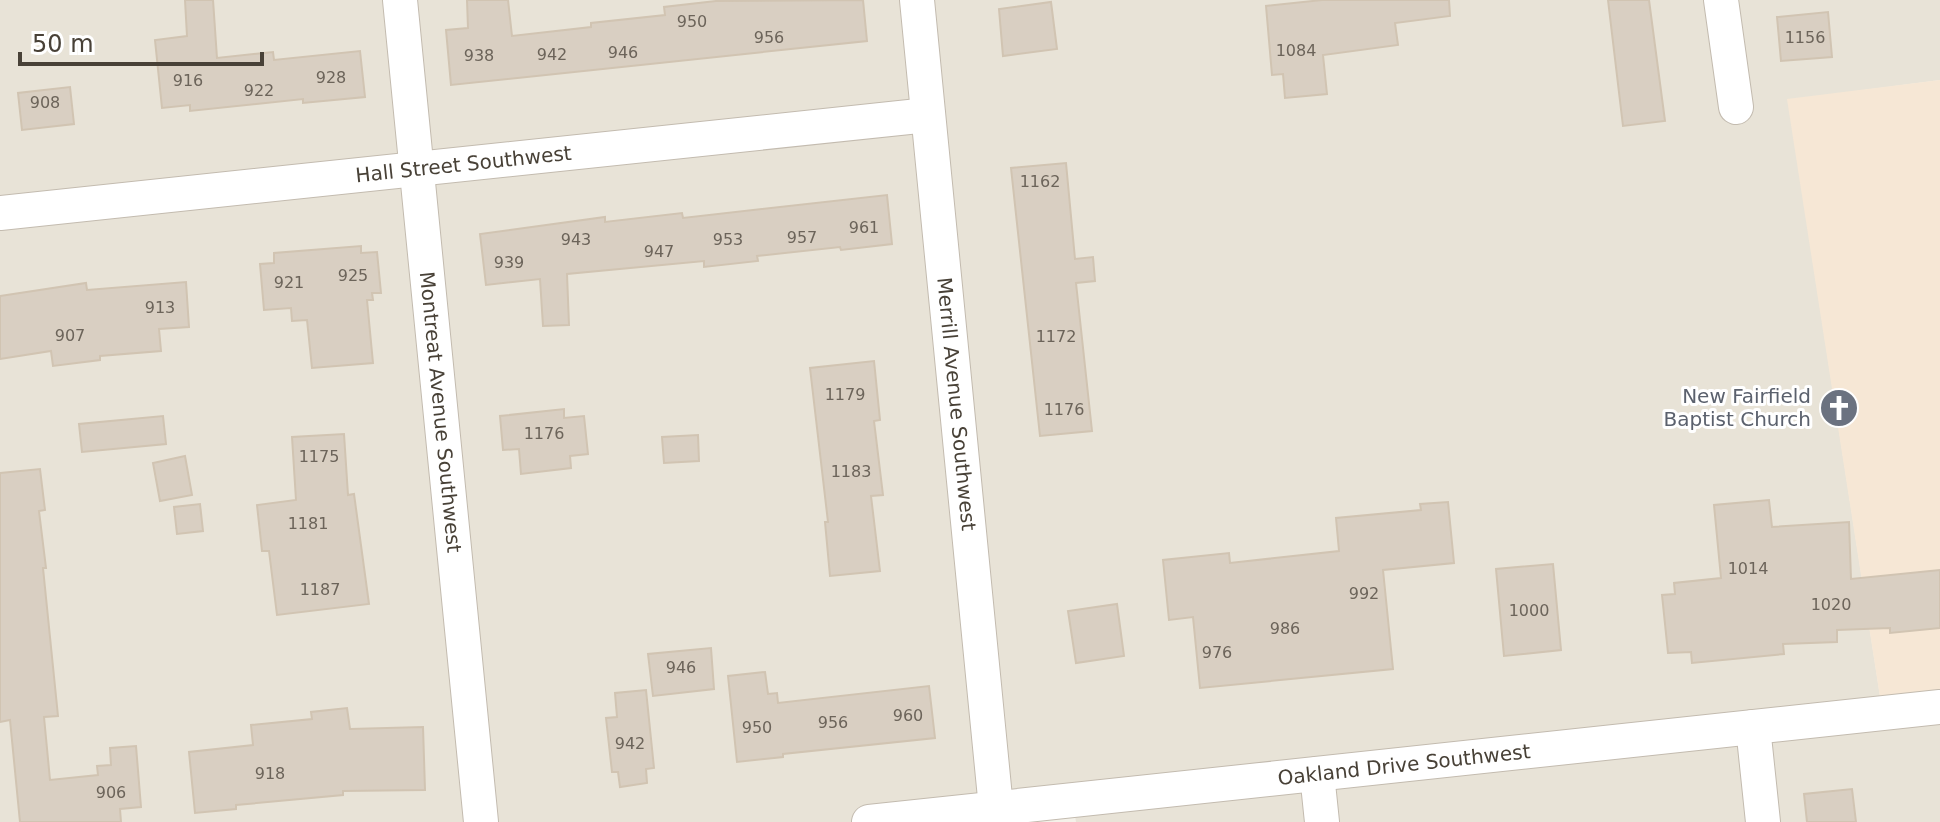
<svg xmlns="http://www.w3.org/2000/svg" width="1940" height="822" viewBox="0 0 1940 822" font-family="'DejaVu Sans',sans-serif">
<rect width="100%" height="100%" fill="#f4f1e9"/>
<path fill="#e8e3d7" d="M0 0H1940V80L1788 100 1884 722 1940 719V822H1076L1074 809 934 822H0Z"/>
<path fill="#f6e7d5" d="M1940 80V719L1884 723 1787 99Z"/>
<g fill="#d9cfc2" stroke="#d1c4b2" stroke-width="2">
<path d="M185 0H213L217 58 273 52 274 60 360 51 365 97 303 103V99L190 111V105L162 108 155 40 187 36Z"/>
<path d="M467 0H508L512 36 591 27V23L665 15 664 7 716 1 863 0 867 41 451 85 446 30 468 28Z"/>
<path d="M1322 0H1449L1450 16 1395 23 1398 45 1323 55 1327 94 1285 98 1283 74 1272 75 1266 6Z"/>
<path d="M1608 0H1649L1665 121 1623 126Z"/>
<path d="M1051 2 1057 49 1003 56 999 9Z"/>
<path d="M1828 12 1832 57 1781 61 1777 17Z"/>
<path d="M70 87 74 124 22 130 18 93Z"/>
<path d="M1066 163 1075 259 1093 257 1095 281 1076 283 1092 431 1040 436 1011 168Z"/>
<path d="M887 195 892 244 841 250 840 247 757 256 758 261 704 267V261L567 274 569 325 543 326 540 279 486 285 480 234 605 217V222L682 213 683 218Z"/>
<path d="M361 246V253L377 252 381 293H372L373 300H367L373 363 312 368 307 320 292 321 291 308 264 310 260 264 274 263V253Z"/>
<path d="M186 282 189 327 159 329 161 351 100 356V360L53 366 51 351 0 359V296L86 283 87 290Z"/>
<path d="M874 361 880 420 874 421 883 495 871 496 880 571 830 576 825 522H828L810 368Z"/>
<path d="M564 409V418L584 416 588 454 570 456 571 468 521 474 519 449 503 450 500 416Z"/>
<path d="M163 416 166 444 82 452 79 424Z"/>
<path d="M344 434 348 495 354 494 369 604 277 615 269 551H262L257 505 296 500 292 437Z"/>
<path d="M698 435 699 461 664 463 662 437Z"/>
<path d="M185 456 192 495 160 501 153 463Z"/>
<path d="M40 469 45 510 39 511 46 568H43L58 716 44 717 50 780 98 775 97 766 111 765 110 748 136 746 141 807 120 809 121 822H20L10 720 0 722V473Z"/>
<path d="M1769 500 1772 527 1849 522 1851 579 1940 570V628L1890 633V628L1837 630V642L1783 644 1784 654 1692 663 1691 652 1668 653 1662 595 1675 594 1674 583 1721 578 1714 505Z"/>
<path d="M1448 502 1454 563 1383 570 1393 669 1200 688 1193 617 1169 620 1163 560 1229 553 1230 563 1339 551 1336 518 1421 510 1420 504Z"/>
<path d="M200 504 203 531 177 534 174 507Z"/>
<path d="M1553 564 1561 650 1504 656 1496 569Z"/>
<path d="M1117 604 1124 656 1076 663 1068 611Z"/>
<path d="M711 648 714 689 653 696 648 654Z"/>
<path d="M765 672 768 694 777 693 778 703 929 686 935 738 783 754V757L737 762 728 676Z"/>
<path d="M646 690 654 768 646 769 647 783 620 787 618 772H612L606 718 617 717 615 693Z"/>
<path d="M347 708 350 729 423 727 425 790 343 791V795L236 805V809L195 813 189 752 253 745 251 725 312 719 311 712Z"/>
<path d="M1852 789 1856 822H1807L1804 794Z"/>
</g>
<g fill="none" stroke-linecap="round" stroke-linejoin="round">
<g stroke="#c3bbaf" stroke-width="36">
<g id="street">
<path id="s1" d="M400 0 481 822"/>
<path id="s2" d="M917 0 996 808"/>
<path d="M1721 0 1736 107"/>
<path id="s3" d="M0 213 928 115"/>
<path d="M1753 727 1763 822"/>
<path d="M1317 774 1322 822"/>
<path id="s4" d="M869 822 1940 707"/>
</g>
</g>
<use href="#street" stroke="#fff" stroke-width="34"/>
</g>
<defs>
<g id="church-disc" transform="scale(2)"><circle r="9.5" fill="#6b7280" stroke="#fff"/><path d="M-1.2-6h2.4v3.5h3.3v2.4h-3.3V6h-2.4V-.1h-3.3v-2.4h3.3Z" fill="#fff"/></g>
</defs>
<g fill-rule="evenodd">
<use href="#church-disc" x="1839" y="408"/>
</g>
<g text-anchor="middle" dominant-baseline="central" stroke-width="6" stroke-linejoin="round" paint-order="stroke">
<g font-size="16" fill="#6c645a">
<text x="692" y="21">950</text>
<text x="769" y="37">956</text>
<text x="1805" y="37">1156</text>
<text x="1296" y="50">1084</text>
<text x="623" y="52">946</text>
<text x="552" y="54">942</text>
<text x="479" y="55">938</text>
<text x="331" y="77">928</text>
<text x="188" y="80">916</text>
<text x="259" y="90">922</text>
<text x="45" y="102">908</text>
<text x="1040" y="181">1162</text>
<text x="864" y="227">961</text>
<text x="802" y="237">957</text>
<text x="576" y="239">943</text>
<text x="728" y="239">953</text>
<text x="659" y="251">947</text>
<text x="509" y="262">939</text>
<text x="353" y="275">925</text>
<text x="289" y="282">921</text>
<text x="160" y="307">913</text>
<text x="70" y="335">907</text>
<text x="1056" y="336">1172</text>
<text x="845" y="394">1179</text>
<text x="1064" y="409">1176</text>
<text x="544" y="433">1176</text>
<text x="319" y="456">1175</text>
<text x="851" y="471">1183</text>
<text x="308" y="523">1181</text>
<text x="1748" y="568">1014</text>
<text x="320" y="589">1187</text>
<text x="1364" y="593">992</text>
<text x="1831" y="604">1020</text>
<text x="1529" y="610">1000</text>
<text x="1285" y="628">986</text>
<text x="1217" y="652">976</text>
<text x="681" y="667">946</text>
<text x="908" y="715">960</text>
<text x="833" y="722">956</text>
<text x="757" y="727">950</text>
<text x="630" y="743">942</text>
<text x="270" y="773">918</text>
<text x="111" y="792">906</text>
</g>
<g font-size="20" fill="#484137" stroke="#fff">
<text stroke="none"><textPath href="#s3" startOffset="466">Hall Street Southwest</textPath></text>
<text stroke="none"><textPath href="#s2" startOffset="406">Merrill Avenue Southwest</textPath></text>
<text stroke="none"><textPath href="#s1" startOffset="414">Montreat Avenue Southwest</textPath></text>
<text stroke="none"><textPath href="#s4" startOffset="538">Oakland Drive Southwest</textPath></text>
</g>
<g font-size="20" fill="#5b616d" stroke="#fff" text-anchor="end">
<text x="1811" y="396">New Fairfield<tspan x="1811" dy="23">Baptist Church</tspan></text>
</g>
</g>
<path d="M20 52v12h242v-12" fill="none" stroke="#484137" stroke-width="4"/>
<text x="32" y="52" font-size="24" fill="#484137" stroke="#ffffff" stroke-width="6" paint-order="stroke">50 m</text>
</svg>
